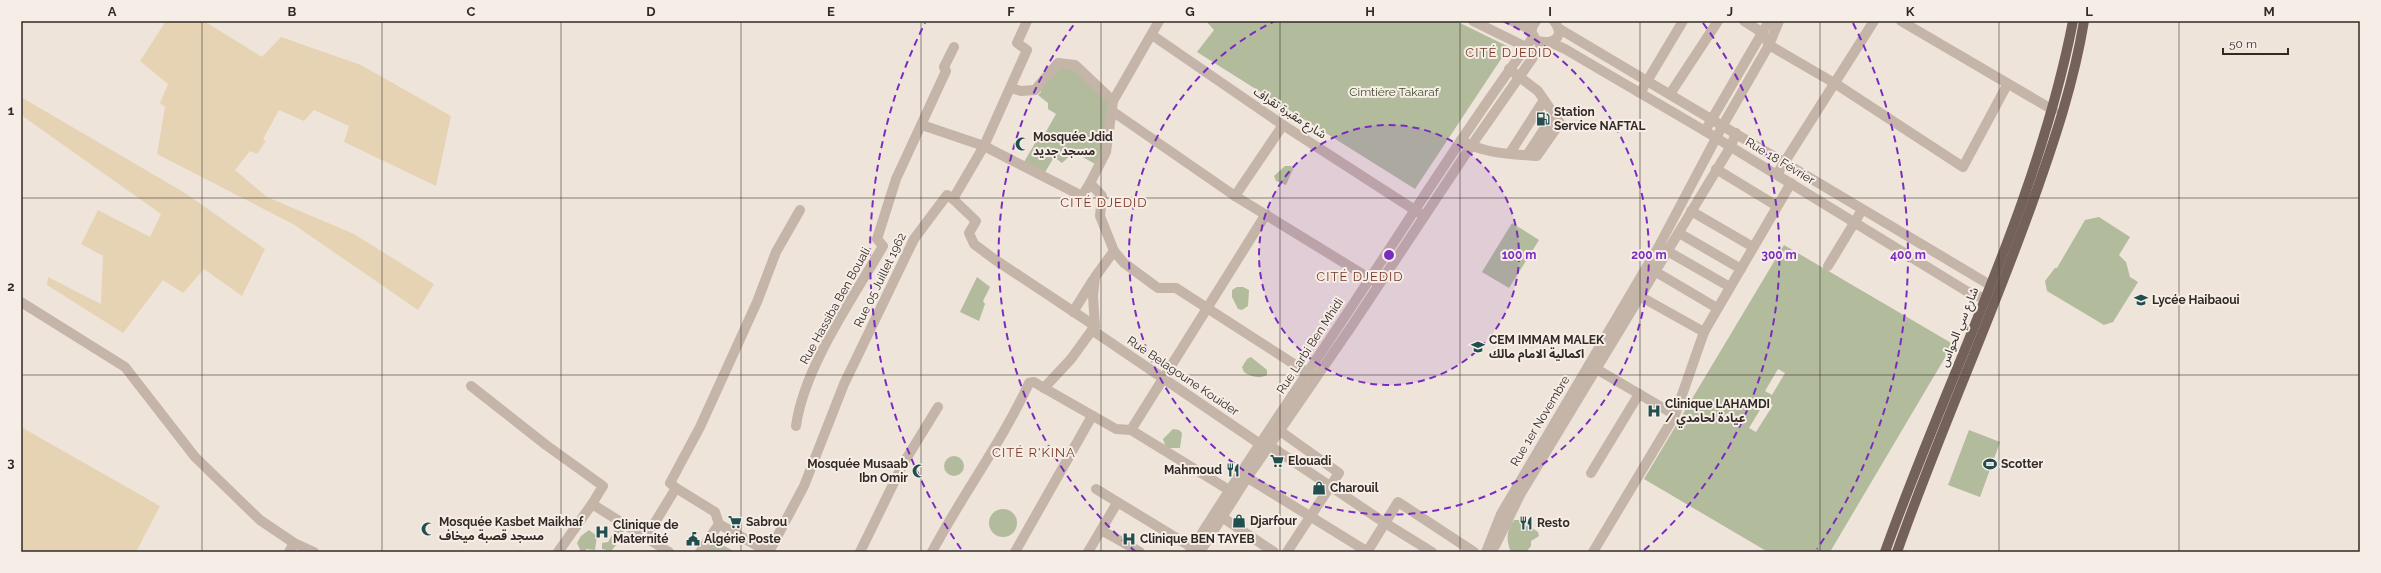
<svg xmlns="http://www.w3.org/2000/svg" width="2381" height="573" viewBox="0 0 2381 573" font-family="Raleway,'Noto Sans Arabic',sans-serif">
<rect width="100%" height="100%" fill="#eee4da"/>
<g fill="#b2bb9c" fill-rule="evenodd">
<path d="M1206 21H1456L1509 47 1415 189 1197 52 1214 30Z"/>
<path d="M1060 65 1072 67 1102 92 1109 105 1102 154 1095 164 1074 152 1062 163 1054 157 1044 174 1024 162 1038 138 1043 137 1056 114 1048 109V103L1038 95 1041 92V87Z"/>
<path d="M1285 166H1291L1293 169 1286 185 1276 181 1274 176Z"/>
<path d="M2099 217 2130 237 2119 255 2126 262 2130 277 2138 282 2113 322 2104 325 2047 291 2045 281 2055 268H2057L2085 220Z"/>
<path d="M1512 223 1539 240 1509 288 1482 272Z"/>
<path d="M1784 245 1953 344 1830 552H1768L1644 479ZM1778 369 1785 373 1772 395 1765 391ZM1766 400 1773 405 1756 432 1749 428Z"/>
<path d="M977 277 990 287 983 301 985 304 979 321 960 312Z"/>
<path d="M1237 287H1243L1249 290 1248 306 1242 310 1238 309 1232 297V290Z"/>
<path d="M1251 357 1267 370V375C1260 379 1251 377 1244 372L1242 367 1247 359Z"/>
<path d="M1173 429 1179 430 1182 433 1180 448H1169L1165 445 1163 439Z"/>
<path d="M1969 430 2000 442 1980 497 1948 485Z"/>
<circle cx="954" cy="466" r="10"/>
<circle cx="1003" cy="523" r="14"/>
<path d="M1514 520H1520L1538 532 1539 536 1531 541V546L1526 552H1511C1506 541 1506 530 1514 520Z"/>
<path d="M616 528 624 531 621 539 611 551 602 549V543L608 542Z"/>
<path d="M589 530 597 536 595 550 586 549 585 551 581 552 577 543 581 536Z"/>
<path d="M716 535 721 537 719 543 735 552H705Z"/>
</g>
<g fill="#e6d3b4">
<path d="M166 21H204L262 57 281 37 361 65 451 116 436 186 344 142 349 126 314 110 304 121 279 110 263 139 266 141 257 154 250 151 235 170 267 197 354 234 434 284 418 310 293 224 157 154 165 107 160 103 168 84 140 61Z"/>
<path d="M21 97 185 193 265 249 242 296 204 269 183 293 163 280 123 333 47 285 48 277 101 304 103 256 81 244 98 210 150 237 161 214 21 115Z"/>
<path d="M21 427 160 506 136 552H21Z"/>
</g>
<g fill="none" stroke-linecap="round" stroke-linejoin="round">
<g stroke="#c5b4a8" stroke-width="10">
<path d="M1159 21 1113 101 1106 152 1090 183 1102 196 1100 216 1114 251 1124 263 1158 288H1176L1314 377"/>
<path d="M1473 21 1526 47"/>
<path d="M1512 21 1532 30"/>
<path d="M1744 21 1763 33 1769 45 1836 84 1963 167 2007 85"/>
<path d="M1901 21 2053 110"/>
<path d="M1152 35 1283 125 1424 216"/>
<path d="M1011 88 1021 91 1035 90 1058 63 1075 65 1113 101"/>
<path d="M1640 93 1683 21"/>
<path d="M1670 94 1718 21"/>
<path d="M1112 111 1235 196 1377 283"/>
<path d="M922 125 984 146 1082 196 1090 183"/>
<path d="M1705 131 1769 21"/>
<path d="M1461 140C1483 154 1513 154 1537 156L1560 123 1538 91 1509 69"/>
<path d="M1510 153 1544 100"/>
<path d="M1527 155 1554 114"/>
<path d="M1716 169 1777 206"/>
<path d="M1777 174 1874 21"/>
<path d="M1235 196 1283 125"/>
<path d="M953 199 976 221 969 233 974 244 994 259 1095 326"/>
<path d="M1691 211 1753 247"/>
<path d="M1679 233 1741 269"/>
<path d="M1662 248 1730 287"/>
<path d="M1828 266 1862 210"/>
<path d="M1656 272 1717 308"/>
<path d="M1636 294 1704 332"/>
<path d="M21 302 125 367 195 457 260 520 294 543 314 552"/>
<path d="M1073 312 1093 280"/>
<path d="M1092 330 1260 444"/>
<path d="M1593 367 1675 415"/>
<path d="M471 386 546 445 603 486 592 504 669 552"/>
<path d="M1044 388 1116 429 1131 430 1229 490"/>
<path d="M796 426C804 367 853 298 883 246L877 239 896 179 946 71 944 67 954 47"/>
<path d="M1273 426 1339 473 1287 552"/>
<path d="M1131 430 1266 214"/>
<path d="M1263 441 1385 523 1432 552"/>
<path d="M1240 473 1368 552"/>
<path d="M1591 473 1639 394"/>
<path d="M676 488 670 483 700 427 757 302 776 252 800 210"/>
<path d="M1096 489 1193 548"/>
<path d="M1216 513 1274 552"/>
<path d="M719 524 768 552"/>
<path d="M1101 530 1117 503"/>
<path d="M646 537 676 488 715 512 719 524"/>
<path d="M1495 546 1520 495 1731 146 1736 133"/>
<path d="M289 552 294 543"/>
<path d="M558 552 592 504"/>
<path d="M700 552 719 524"/>
<path d="M769 552 804 486 844 384 914 239 947 195 953 199 984 146 1027 50 1017 43 1027 21"/>
<path d="M860 552 903 464 938 407"/>
<path d="M932 552C962 495 1002 442 1029 383L1034 382 1044 388 1071 359 1095 326 1093 296 1095 277 1114 251"/>
<path d="M1015 552 1092 416"/>
<path d="M1088 552 1101 530 1140 552"/>
<path d="M1367 552 1398 502 1474 552"/>
<path d="M1486 552 1501 514 1659 246 1723 125 1769 45 1779 21"/>
<path d="M1593 552 1675 415 1704 332 1791 183"/>
</g>
<g stroke="#c5b4a8" stroke-width="10">
<path d="M1536 21C1514 48 1576 50 1554 21"/>
<path d="M1558 28 1990 285 1999 287"/>
<path d="M1550 42 1565 49 1705 131 1968 292 1993 302"/>
<path d="M1190 552C1245 464 1304 379 1361 292 1418 206 1473 119 1534 36"/>
<path d="M1200 552 1247 478 1351 327 1471 146 1543 43"/>
</g>
<g stroke="#73615a" stroke-width="10">
<path d="M1885 552C1948 375 2037 206 2073 21"/>
<path d="M1897 552C1939 432 1992 317 2034 198 2055 139 2074 82 2084 21"/>
</g>
</g>
<path fill="none" stroke="#322a27" stroke-width="1" stroke-opacity="0.55" d="M202 21V552M382 21V552M561 21V552M741 21V552M921 21V552M1101 21V552M1280 21V552M1460 21V552M1640 21V552M1820 21V552M1999 21V552M2179 21V552M21 198H2360M21 375H2360"/>
<circle cx="1389" cy="255" r="130" fill="#7b2cbf" fill-opacity=".12"/>
<g fill="none" stroke="#7b2cbf" stroke-width="2" stroke-dasharray="7 5">
<circle cx="1389" cy="255" r="130"/>
<path d="M1503 21A260 260 0 1 1 1275 21"/>
<path d="M1136 552A390 390 0 0 1 1075 23M1703 23A390 390 0 0 1 1642 552"/>
<path d="M961 549A519 519 0 0 1 925 23M1853 23A519 519 0 0 1 1817 549"/>
</g>
<defs>
<g id="fuel-bare" transform="scale(1.08)"><path d="M-5.5-6h7V0h2V4h1.3V-2.5L3-4.5l.8-.8L6-3V5H2.5V1h-1V6h-7ZM-4.2-4.7v3.2H.2V-4.7Z" fill="#214e4f" stroke="#f6eee6" stroke-width="2.5" paint-order="stroke"/></g>
<g id="mosque-bare" transform="scale(1.08)"><path d="M3.5-4.9A6 6 0 1 0 3.5 4.9A5 5 0 1 1 3.5-4.9Z" fill="#214e4f" stroke="#f6eee6" stroke-width="2.5" paint-order="stroke"/></g>
<g id="university-bare" transform="scale(1.08)"><path d="M0-5L7-2L0 1L-7-2ZM-4 1L0 2.5L4 1V4Q0 6-4 4Z" fill="#214e4f" stroke="#f6eee6" stroke-width="2.5" paint-order="stroke"/></g>
<g id="hospital-bare" transform="scale(1.08)"><path d="M-5-5h3v3.5h4V-5h3V5h-3V1.5h-4V5h-3Z" fill="#214e4f" stroke="#f6eee6" stroke-width="2.5" paint-order="stroke"/></g>
<g id="supermarket-bare" transform="scale(1.08)"><path d="M-6-5.5h2.5l.6 2H6L4.5 2H-2.5L-4.4-4H-6ZM-1.5 3.2a1.3 1.3 0 1 0 .1 0ZM3 3.2a1.3 1.3 0 1 0 .1 0Z" fill="#214e4f" stroke="#f6eee6" stroke-width="2.5" paint-order="stroke"/></g>
<g id="stadium-bare" transform="scale(1.08)"><path d="M0-5a6.5 5 0 1 0 0 10a6.5 5 0 1 0 0-10ZM-3.5-1.8h7v3.6h-7Z" fill="#214e4f" stroke="#f6eee6" stroke-width="2.5" paint-order="stroke"/></g>
<g id="restaurant-bare" transform="scale(1.08)"><path d="M-5-6h1v4h1v-4h1v4h1v-4h1v5L-1.5 .5V6h-2V.5L-5-1ZM5-6V6H3V1.5H1.5Q1.5-4 5-6Z" fill="#214e4f" stroke="#f6eee6" stroke-width="2.5" paint-order="stroke"/></g>
<g id="shop-bare" transform="scale(1.08)"><path d="M-5-2.5h2.3a2.7 3.5 0 0 1 5.4 0H5L5.5 6h-11ZM-1.5-2.5h3a1.5 2.3 0 0 0-3 0Z" fill="#214e4f" stroke="#f6eee6" stroke-width="2.5" paint-order="stroke"/></g>
<g id="civic-bare" transform="scale(1.08)"><path d="M-.6-6.5H3V-4.5H.6V-3L4-1V1h2V6H-6V1h2V-1L-.6-3ZM-1.2 2.5V6h2.4V2.5Z" fill="#214e4f" stroke="#f6eee6" stroke-width="2.5" paint-order="stroke"/></g>
</defs>
<g fill-rule="evenodd">
<use href="#fuel-bare" x="1543" y="119"/>
<use href="#mosque-bare" x="1022" y="144"/>
<use href="#university-bare" x="2141" y="300"/>
<use href="#university-bare" x="1478" y="347"/>
<use href="#hospital-bare" x="1654" y="411"/>
<use href="#supermarket-bare" x="1277" y="461"/>
<use href="#stadium-bare" x="1990" y="464"/>
<use href="#restaurant-bare" x="1233" y="470"/>
<use href="#mosque-bare" x="919" y="471"/>
<use href="#shop-bare" x="1319" y="488"/>
<use href="#shop-bare" x="1239" y="521"/>
<use href="#supermarket-bare" x="735" y="522"/>
<use href="#restaurant-bare" x="1526" y="523"/>
<use href="#mosque-bare" x="428" y="529"/>
<use href="#hospital-bare" x="602" y="532"/>
<use href="#civic-bare" x="693" y="539"/>
<use href="#hospital-bare" x="1129" y="539"/>
</g>
<g text-anchor="middle" dominant-baseline="central" stroke-width="4" stroke-linejoin="round" paint-order="stroke">
<g font-size="12" fill="#434e2e" stroke="#f6eee6">
<text x="1394" y="92">Cimtière Takaraf</text>
</g>
<g font-size="12" font-weight="bold" fill="#322a27" stroke="#f6eee6" text-anchor="start">
<text x="1554" y="112">Station<tspan x="1554" dy="14">Service NAFTAL</tspan></text>
<text x="1033" y="137">Mosquée Jdid<tspan x="1033" dy="14">مسجد جديد</tspan></text>
<text x="2152" y="300">Lycée Haibaoui</text>
<text x="1489" y="340">CEM IMMAM MALEK<tspan x="1489" dy="14">اكمالية الامام مالك</tspan></text>
<text x="1665" y="404">Clinique LAHAMDI<tspan x="1665" dy="14">/ عيادة لحامدي</tspan></text>
<text x="1288" y="461">Elouadi</text>
<text x="908" y="464" text-anchor="end">Mosquée Musaab<tspan x="908" dy="14">Ibn Omir</tspan></text>
<text x="2001" y="464">Scotter</text>
<text x="1222" y="470" text-anchor="end">Mahmoud</text>
<text x="1330" y="488">Charouil</text>
<text x="1250" y="521">Djarfour</text>
<text x="439" y="522">Mosquée Kasbet Maikhaf<tspan x="439" dy="14">مسجد قصبة ميخاف</tspan></text>
<text x="746" y="522">Sabrou</text>
<text x="1537" y="523">Resto</text>
<text x="613" y="525">Clinique de<tspan x="613" dy="14">Maternité</tspan></text>
<text x="704" y="539">Algérie Poste</text>
<text x="1140" y="539">Clinique BEN TAYEB</text>
</g>
<g font-size="12" fill="#322a27" stroke="#f6eee6">
<text transform="translate(1290 113) rotate(33)">شارع مقبرة تقراف</text>
<text transform="translate(1780 161) rotate(31)">Rue 18 Février</text>
<text transform="translate(880 280) rotate(-64)">Rue 05 Juillet 1962</text>
<text transform="translate(835 306) rotate(-61)">Rue Hassiba Ben Bouali</text>
<text transform="translate(1959 327) rotate(-68)">شارع سي الحواس</text>
<text transform="translate(1310 346) rotate(-57)">Rue Larbi Ben Mhidi</text>
<text transform="translate(1183 376) rotate(34)">Rue Belagoune Kouider</text>
<text transform="translate(1540 421) rotate(-59)">Rue 1er Novembre</text>
</g>
<g font-size="13" letter-spacing="1" fill="#783929" stroke="#f6eee6">
<text x="1509" y="52">CITÉ DJEDID</text>
<text x="1104" y="202">CITÉ DJEDID</text>
<text x="1360" y="276">CITÉ DJEDID</text>
<text x="1034" y="452">CITÉ R'KINA</text>
</g>
</g>
<circle cx="1389" cy="255" r="6" fill="#7b2cbf" stroke="#f6eee6" stroke-width="2"/>
<g font-size="12" text-anchor="middle" font-weight="bold" fill="#7b2cbf" stroke="#f6eee6" stroke-width="4" stroke-linejoin="round" paint-order="stroke">
<text x="1519" y="259">100 m</text>
<text x="1649" y="259">200 m</text>
<text x="1779" y="259">300 m</text>
<text x="1908" y="259">400 m</text>
</g>
<rect width="2381" height="573" fill="none" stroke="#f6eee6" stroke-width="44"/>
<path d="M2223 48v6h65v-6" fill="none" stroke="#322a27" stroke-width="2"/>
<text x="2229" y="48" font-size="12" fill="#322a27" stroke="#f6eee6" stroke-width="3" paint-order="stroke">50 m</text>
<rect x="22" y="22" width="2337" height="529" fill="none" stroke="#322a27" stroke-width="1.5"/>
<g font-size="13" text-anchor="middle" font-weight="bold" fill="#322a27">
<text x="112" y="16">A</text>
<text x="292" y="16">B</text>
<text x="471" y="16">C</text>
<text x="651" y="16">D</text>
<text x="831" y="16">E</text>
<text x="1011" y="16">F</text>
<text x="1190" y="16">G</text>
<text x="1370" y="16">H</text>
<text x="1550" y="16">I</text>
<text x="1730" y="16">J</text>
<text x="1910" y="16">K</text>
<text x="2089" y="16">L</text>
<text x="2269" y="16">M</text>
<text x="11" y="115">1</text>
<text x="11" y="291">2</text>
<text x="11" y="467">3</text>
</g>
</svg>
